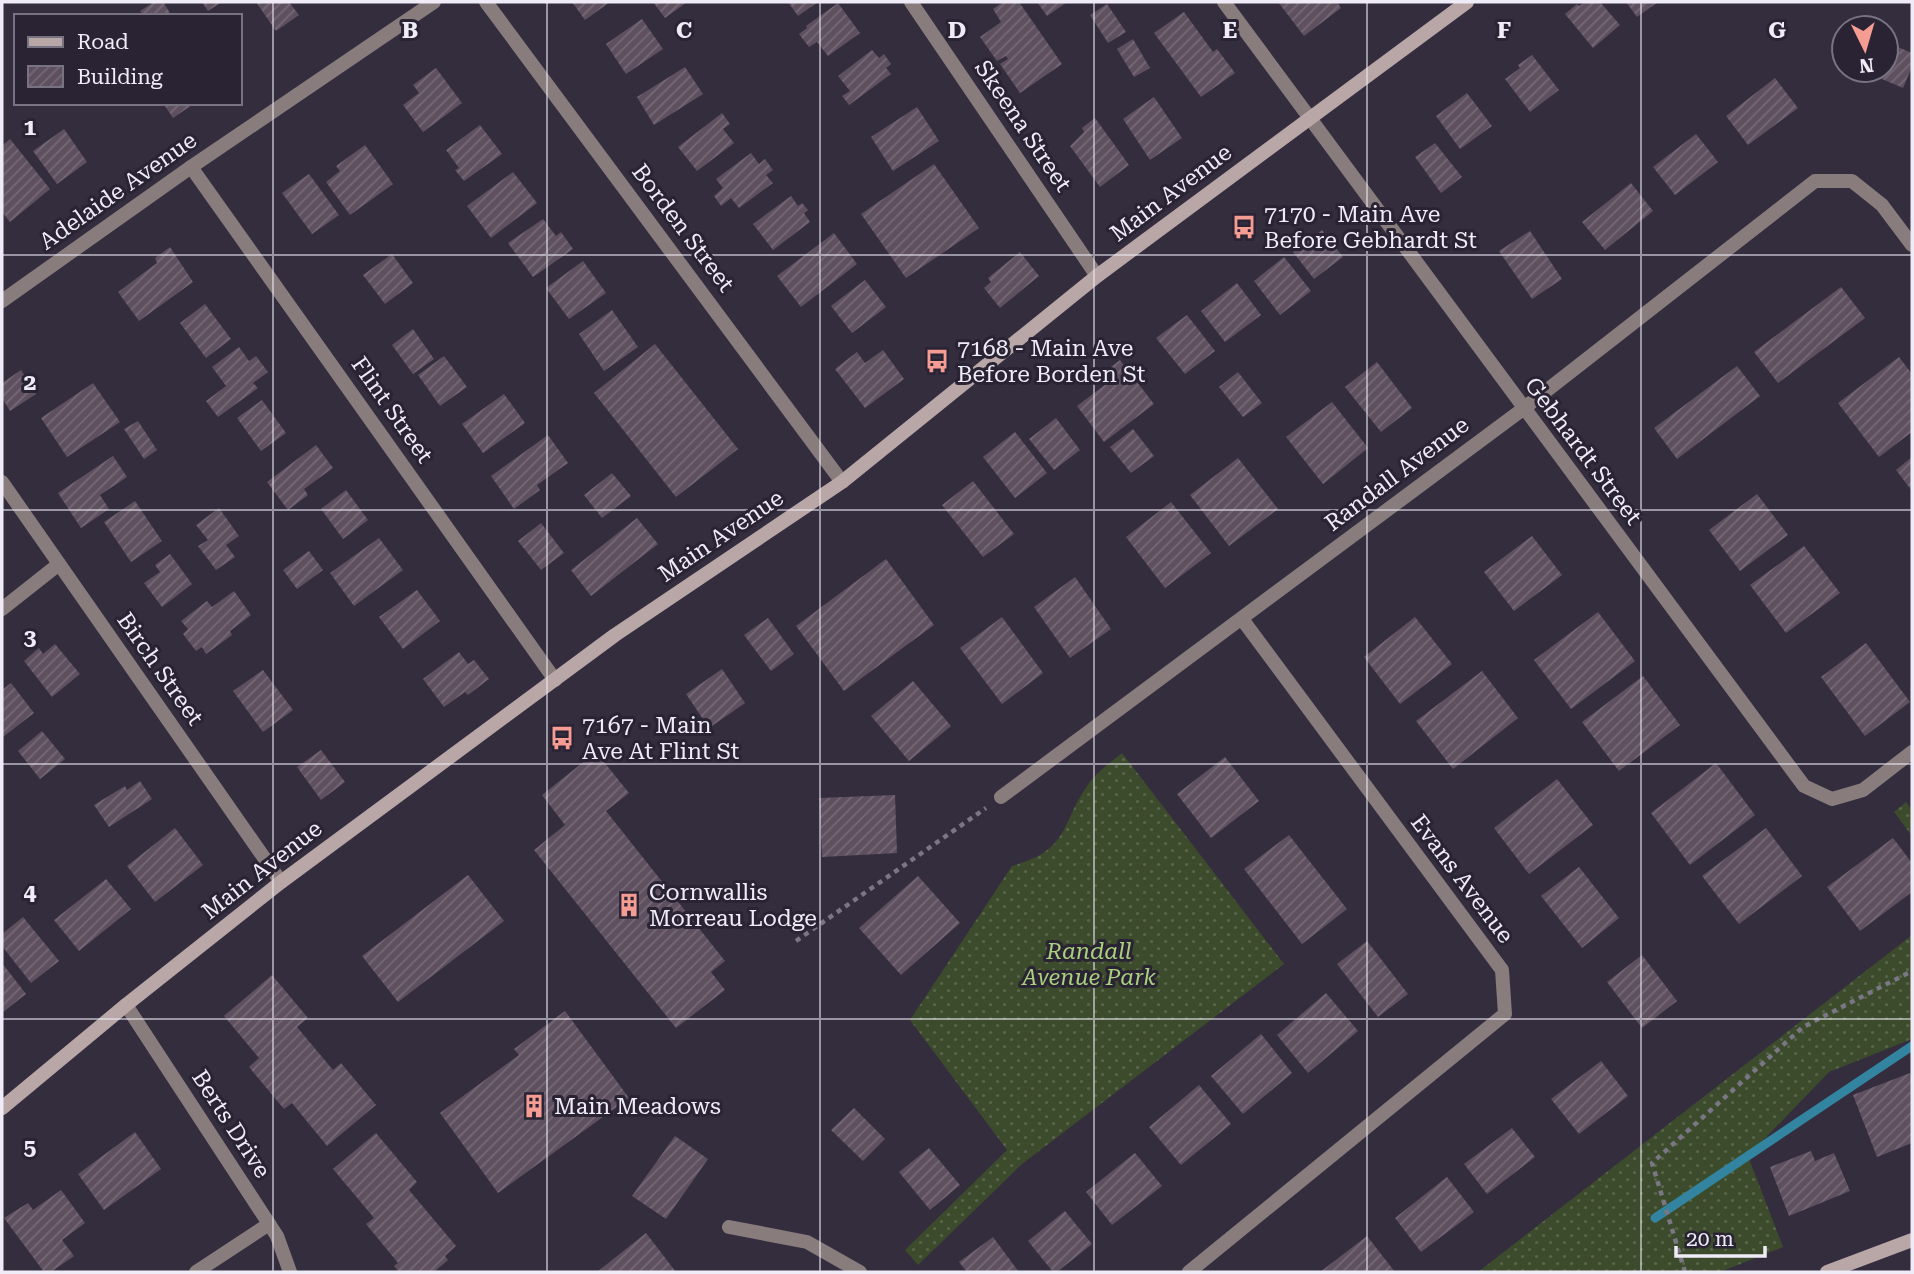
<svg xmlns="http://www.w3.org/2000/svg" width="1914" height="1274" viewBox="0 0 1914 1274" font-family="'Roboto Serif',serif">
<defs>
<pattern id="grass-dots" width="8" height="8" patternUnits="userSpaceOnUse" patternTransform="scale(1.75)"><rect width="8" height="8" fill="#3c4b2b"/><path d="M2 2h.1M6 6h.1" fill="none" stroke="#58654a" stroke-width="1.8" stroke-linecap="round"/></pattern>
<pattern id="building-hatch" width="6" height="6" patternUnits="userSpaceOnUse" patternTransform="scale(1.75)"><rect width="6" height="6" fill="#5f505f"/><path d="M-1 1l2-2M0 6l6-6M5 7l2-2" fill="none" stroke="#766977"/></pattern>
</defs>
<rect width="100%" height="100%" fill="#332d3e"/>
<g fill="url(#grass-dots)">
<path d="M1122 753 1284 964 1022 1164 918 1265 905 1250 1007 1150 910 1020 1012 866C1072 849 1059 824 1090 782 1099 770 1111 762 1122 753Z"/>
<path d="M1906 802 1912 810V836L1894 812Z"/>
<path d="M1912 935V1039L1829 1072 1748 1156 1783 1247 1720 1272H1478Z"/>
</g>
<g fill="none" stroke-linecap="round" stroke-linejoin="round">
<path stroke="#3384a0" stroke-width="9" d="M1655 1218 1912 1046"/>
</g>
<g fill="url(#building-hatch)">
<path d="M154 2H163L172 16H144L140 11Z"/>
<path d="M202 2H222L208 11Z"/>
<path d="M256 2H289L299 15 276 31Z"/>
<path d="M572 2H610L585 20Z"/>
<path d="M653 2H687L665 18Z"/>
<path d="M788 2H818L798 16Z"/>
<path d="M1003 2H1019L1062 64 1020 93 1000 64 1008 59 1006 56 997 61 980 37 1001 22 993 9Z"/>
<path d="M1037 2H1067L1047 16Z"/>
<path d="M1278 2H1337L1341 8 1304 36Z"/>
<path d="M1585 2H1600L1620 25 1593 48 1565 14 1577 4 1579 6Z"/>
<path d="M1626 2H1658L1637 17Z"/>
<path d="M838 3 860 33 828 56 817 42 809 47 799 34 807 28 806 26Z"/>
<path d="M1107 4 1126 32 1108 43 1090 15Z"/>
<path d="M1184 12 1213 52 1217 49 1235 73 1201 97 1154 33Z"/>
<path d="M642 19 663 49 626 74 606 44Z"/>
<path d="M1133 39 1150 68 1134 77 1117 49Z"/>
<path d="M1886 42 1912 53V67L1903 88 1861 70H1886Z"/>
<path d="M872 50 879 58 884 54 891 64 886 68 891 74 849 105 842 96 850 91 838 76Z"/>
<path d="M1532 55 1559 90 1530 112 1505 79 1520 68 1518 65Z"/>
<path d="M685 67 703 94 654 125 637 97Z"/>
<path d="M436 68 462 103 423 132 403 105 419 93 413 85Z"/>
<path d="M1775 78 1798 108 1748 145 1726 116Z"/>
<path d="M1467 93 1492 126 1460 149 1436 116Z"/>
<path d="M1154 97 1182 138 1150 160 1123 119Z"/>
<path d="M163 103H195L173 118Z"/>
<path d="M917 107 939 141 893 171 871 137Z"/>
<path d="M722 113 730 124 723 129 734 143 697 171 678 147Z"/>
<path d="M1095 118 1129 165 1100 187 1070 146 1084 132 1082 128Z"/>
<path d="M480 125 502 154 464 181 455 170 459 168 446 150Z"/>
<path d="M64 129 87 162 57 184 33 151Z"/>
<path d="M1696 134 1718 162 1675 195 1653 167Z"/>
<path d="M10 139 50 189 10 222 2 212V146Z"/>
<path d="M1435 143 1462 177 1441 193 1415 157Z"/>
<path d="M365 145 393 184 350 215 326 182 340 171 336 166Z"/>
<path d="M751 153 759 164 765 159 773 170 766 175 773 183 739 208 731 198 721 206 714 196 723 188 716 179Z"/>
<path d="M934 164 979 228 906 278 861 214Z"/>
<path d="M513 172 537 203 491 238 467 206Z"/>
<path d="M309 174 339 215 312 234 282 193Z"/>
<path d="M1631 183 1653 211 1605 250 1582 222Z"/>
<path d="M791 196 798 206 802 203 808 210 804 213 810 222 773 250 753 224Z"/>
<path d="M543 219 556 236 561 232 573 249 533 277 508 243Z"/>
<path d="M1322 230 1343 257 1314 279 1293 252Z"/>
<path d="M1530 231 1562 279 1532 299 1499 251Z"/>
<path d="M834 233 857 264 801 307 777 276Z"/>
<path d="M170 247 193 282 139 321 118 292 157 263 155 258Z"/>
<path d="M1020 252 1039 276 1000 308 984 288 991 282 988 278Z"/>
<path d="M392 254 413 283 385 304 363 275Z"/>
<path d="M1284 257 1311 291 1280 315 1254 281Z"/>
<path d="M583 261 606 293 569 319 546 288Z"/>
<path d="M865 280 886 307 852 333 831 306Z"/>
<path d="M1237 283 1261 315 1225 342 1201 311Z"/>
<path d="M1841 287 1865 318 1778 383 1754 352Z"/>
<path d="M205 304 231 339 206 358 180 323Z"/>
<path d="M612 310 638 347 604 371 579 334Z"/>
<path d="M1187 315 1215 351 1185 374 1156 338Z"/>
<path d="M413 329 434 359 413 374 392 345Z"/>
<path d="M655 344 738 449 676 497 594 393Z"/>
<path d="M239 347 249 361 256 356 268 372 253 383 258 388 218 417 206 401 226 386 212 367Z"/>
<path d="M883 350 904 379 865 408 835 369 857 352 865 363Z"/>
<path d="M444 356 467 387 440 406 418 375Z"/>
<path d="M1899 357 1912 374V432L1879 457 1838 403Z"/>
<path d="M1120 360 1154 404 1104 442 1077 406 1106 384 1099 376Z"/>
<path d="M1377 362 1412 408 1381 432 1345 387Z"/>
<path d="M1737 366 1760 396 1677 459 1654 428Z"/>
<path d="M21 370 36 394 10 411 2 398V383Z"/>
<path d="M1238 372 1262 403 1243 417 1219 387Z"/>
<path d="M93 383 120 422 67 457 41 418Z"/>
<path d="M504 394 525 423 483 453 462 424Z"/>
<path d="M262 400 286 433 261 451 237 418Z"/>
<path d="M1332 402 1368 448 1323 484 1286 437Z"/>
<path d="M1056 418 1080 450 1054 470 1029 439Z"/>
<path d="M138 421 157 450 144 459 124 429Z"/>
<path d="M1133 429 1154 456 1131 473 1110 447Z"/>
<path d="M1015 432 1047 473 1015 498 983 457Z"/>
<path d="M548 435 568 463 537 485 540 490 514 509 491 476Z"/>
<path d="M316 445 333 468 304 489 308 495 288 510 267 482Z"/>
<path d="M113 456 127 477 100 495 109 509 81 528 58 493Z"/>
<path d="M1912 457V491L1896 470Z"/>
<path d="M1238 458 1278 509 1229 546 1190 495Z"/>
<path d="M612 473 631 496 602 518 584 495Z"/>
<path d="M973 481 1014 534 983 557 942 505Z"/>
<path d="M346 490 368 520 343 539 321 509Z"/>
<path d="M1757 494 1788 535 1740 571 1709 530Z"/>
<path d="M135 501 162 541 131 562 104 522Z"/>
<path d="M1171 502 1211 553 1165 588 1126 537Z"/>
<path d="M219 508 239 536 226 545 235 557 216 570 198 546 208 540 196 525Z"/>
<path d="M637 518 658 544 591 596 571 570Z"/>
<path d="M541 523 564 553 541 570 518 541Z"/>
<path d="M1532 536 1562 575 1514 611 1484 572Z"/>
<path d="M379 538 403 570 354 606 330 573Z"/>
<path d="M1804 546 1840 593 1786 633 1750 585Z"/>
<path d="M309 551 323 570 297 589 283 570Z"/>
<path d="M170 554 192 584 162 607 144 583 160 572 155 565Z"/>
<path d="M886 559 934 625 844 691 796 626Z"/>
<path d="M1075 577 1111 629 1070 658 1034 607Z"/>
<path d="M417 590 440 621 403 649 379 617Z"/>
<path d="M234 591 251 615 230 631 232 635 206 654 202 647 196 651 183 634 188 629 181 621 207 601 212 607Z"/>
<path d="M1598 612 1635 661 1571 709 1534 660Z"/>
<path d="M1002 617 1043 673 1002 704 960 648Z"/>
<path d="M1415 617 1452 664 1400 704 1364 657Z"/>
<path d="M768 618 794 654 771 671 744 635Z"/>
<path d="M1866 643 1910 702 1865 736 1821 677Z"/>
<path d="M55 644 80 674 52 697 24 661 39 648 43 654Z"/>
<path d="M459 652 468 664 474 660 489 679 468 695 465 692 444 707 423 679Z"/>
<path d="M722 669 745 703 709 728 686 694Z"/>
<path d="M263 670 293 710 263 732 233 691Z"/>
<path d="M1482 671 1518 718 1453 769 1416 721Z"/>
<path d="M1643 676 1680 725 1619 771 1582 722Z"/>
<path d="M913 681 951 726 909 761 871 716Z"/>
<path d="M11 683 34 713 3 737 2 690Z"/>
<path d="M42 731 65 759 40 779 18 751Z"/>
<path d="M321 750 345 782 321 800 297 767Z"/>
<path d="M596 752 629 793 606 811 725 961 711 972 725 990 676 1028 534 850 565 825 542 795Z"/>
<path d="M1225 757 1259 801 1211 838 1177 794Z"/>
<path d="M1716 763 1755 815 1690 865 1651 813Z"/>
<path d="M1557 779 1593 825 1529 874 1494 828Z"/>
<path d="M140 781 152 799 109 827 94 805 125 786 127 790Z"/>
<path d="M895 795 897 853 822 857 819 798Z"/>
<path d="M175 828 203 865 155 902 127 866Z"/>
<path d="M1766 828 1802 876 1739 924 1702 876Z"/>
<path d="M1289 835 1347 909 1302 944 1244 869Z"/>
<path d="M1893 838 1912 863V892L1860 931 1827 887Z"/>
<path d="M1579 867 1619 918 1582 948 1541 896Z"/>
<path d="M468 875 504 921 398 1002 362 956Z"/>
<path d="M918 876 960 923 901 975 859 928Z"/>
<path d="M106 879 131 909 79 951 54 920Z"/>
<path d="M23 917 59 961 31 983 2 946V934Z"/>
<path d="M1367 941 1408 994 1378 1017 1337 964Z"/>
<path d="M1642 955 1677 1001 1642 1028 1607 982Z"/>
<path d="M2 963 26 994 2 1013Z"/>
<path d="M272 975 308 1018 297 1027 333 1070 341 1063 376 1105 327 1146 292 1103 284 1109 249 1067 259 1058 224 1016Z"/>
<path d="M1326 993 1358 1031 1308 1073 1277 1035Z"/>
<path d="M565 1011 629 1098 498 1193 440 1113 519 1055 514 1049Z"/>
<path d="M1261 1034 1292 1073 1243 1114 1211 1076Z"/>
<path d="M1601 1061 1628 1096 1579 1134 1551 1099Z"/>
<path d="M1910 1073 1912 1079V1143L1877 1157 1853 1095Z"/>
<path d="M1199 1085 1231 1124 1181 1165 1149 1127Z"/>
<path d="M854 1108 885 1139 863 1161 831 1130Z"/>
<path d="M1512 1128 1535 1157 1487 1194 1464 1164Z"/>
<path d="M135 1132 161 1169 104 1210 78 1174Z"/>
<path d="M376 1133 417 1182 409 1190 456 1246 445 1256 448 1260 434 1272H399L394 1266 398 1263 366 1224 374 1218 333 1169Z"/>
<path d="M675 1136 708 1159 666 1219 632 1196Z"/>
<path d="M929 1148 960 1185 930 1210 899 1172Z"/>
<path d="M1811 1151 1815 1161 1834 1153 1850 1191 1789 1216 1770 1167Z"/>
<path d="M1135 1153 1162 1186 1112 1225 1086 1192Z"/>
<path d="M1447 1177 1474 1212 1421 1252 1395 1218Z"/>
<path d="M61 1190 85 1223 62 1240 74 1256 51 1272H44L4 1218 28 1203 33 1210Z"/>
<path d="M1065 1211 1092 1244 1057 1272H1053L1028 1241Z"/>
<path d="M646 1233 676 1272H597Z"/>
<path d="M1367 1236 1395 1272H1320Z"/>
<path d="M993 1237 1019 1272H967L959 1262Z"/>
</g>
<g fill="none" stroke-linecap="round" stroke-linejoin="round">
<g stroke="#7a7684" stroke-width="4.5" stroke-dasharray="5 5" stroke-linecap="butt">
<path d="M796 941 986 808"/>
<path d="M1685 1272 1652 1163 1803 1027 1912 971"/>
</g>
<path stroke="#887c7c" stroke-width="14" d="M196 1272 269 1224"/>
<g stroke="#887c7c" stroke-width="14">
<path d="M486 2 842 482"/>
<path d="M911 2 1097 276"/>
<path d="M1224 2 1804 786 1832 799 1863 790 1912 752"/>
<path d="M191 167 555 680"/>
<path d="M2 301 191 167 434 2"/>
<path d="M2 482 281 882"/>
<path d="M2 609 59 564"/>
<path d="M1001 797 1523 409 1815 181H1852L1882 205 1912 245"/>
<path d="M126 1005 277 1236 290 1272"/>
<path d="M729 1227 807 1242 860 1272"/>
<path d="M1189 1272 1505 1014 1502 970 1242 619"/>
</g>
<g stroke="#b9a7a7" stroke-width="14">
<path d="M2 1108 126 1005 281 882 615 635 842 482 1097 276 1467 2"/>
<path d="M1827 1272 1912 1240"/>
</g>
</g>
<path fill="none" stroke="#efecf7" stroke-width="2" stroke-opacity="0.55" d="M273 2V1272M547 2V1272M820 2V1272M1094 2V1272M1367 2V1272M1641 2V1272M2 255H1912M2 510H1912M2 764H1912M2 1019H1912"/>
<defs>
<g id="bus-bare" transform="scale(1.89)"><path d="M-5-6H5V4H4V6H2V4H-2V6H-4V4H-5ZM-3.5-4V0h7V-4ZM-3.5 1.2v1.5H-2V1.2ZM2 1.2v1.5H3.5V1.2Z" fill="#f59c93" stroke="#292334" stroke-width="2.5" paint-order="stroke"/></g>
<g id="building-bare" transform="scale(1.89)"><path d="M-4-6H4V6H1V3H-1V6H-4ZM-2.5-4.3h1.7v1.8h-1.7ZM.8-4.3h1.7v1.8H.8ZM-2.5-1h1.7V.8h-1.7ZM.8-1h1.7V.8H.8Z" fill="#f59c93" stroke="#292334" stroke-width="2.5" paint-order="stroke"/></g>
</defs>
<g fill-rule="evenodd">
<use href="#bus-bare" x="1244" y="227"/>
<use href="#bus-bare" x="937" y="361"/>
<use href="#bus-bare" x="562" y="738"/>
<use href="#building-bare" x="629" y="905"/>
<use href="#building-bare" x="534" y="1106"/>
</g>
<g text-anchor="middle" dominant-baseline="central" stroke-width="6" stroke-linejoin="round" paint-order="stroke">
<g font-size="23" fill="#efecf7" stroke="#292334">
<text transform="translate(1023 126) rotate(56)">Skeena Street</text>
<text transform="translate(118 191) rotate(-35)">Adelaide Avenue</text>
<text transform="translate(1171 193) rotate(-37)">Main Avenue</text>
<text transform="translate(683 228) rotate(53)">Borden Street</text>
<text transform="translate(392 410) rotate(55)">Flint Street</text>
<text transform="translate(1583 451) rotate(53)">Gebhardt Street</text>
<text transform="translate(1397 474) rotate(-37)">Randall Avenue</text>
<text transform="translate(721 536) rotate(-34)">Main Avenue</text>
<text transform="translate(160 669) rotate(55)">Birch Street</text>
<text transform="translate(262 870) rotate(-38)">Main Avenue</text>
<text transform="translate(1462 879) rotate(53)">Evans Avenue</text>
<text transform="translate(231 1124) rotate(57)">Berts Drive</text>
</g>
<g font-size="23" fill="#efecf7" stroke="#292334" text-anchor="start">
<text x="1264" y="214">7170 - Main Ave<tspan x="1264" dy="26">Before Gebhardt St</tspan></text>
<text x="957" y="348">7168 - Main Ave<tspan x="957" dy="26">Before Borden St</tspan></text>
<text x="582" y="725">7167 - Main<tspan x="582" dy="26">Ave At Flint St</tspan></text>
<text x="649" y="892">Cornwallis<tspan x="649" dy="26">Morreau Lodge</tspan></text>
<text x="554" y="1106">Main Meadows</text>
</g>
<g font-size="23" font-style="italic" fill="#a9d07c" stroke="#292334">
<text x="1089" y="951">Randall<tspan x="1089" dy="26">Avenue Park</tspan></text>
</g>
</g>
<g font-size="23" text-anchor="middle" font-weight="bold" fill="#efecf7" stroke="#292334" stroke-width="6" stroke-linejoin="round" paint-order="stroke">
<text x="410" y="38">B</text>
<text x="684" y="38">C</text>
<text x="957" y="38">D</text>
<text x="1230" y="38">E</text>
<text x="1504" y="38">F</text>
<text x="1777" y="38">G</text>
<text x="30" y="135">1</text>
<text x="30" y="390">2</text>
<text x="30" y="645">3</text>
<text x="30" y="900">4</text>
<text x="30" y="1155">5</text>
</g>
<rect width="1914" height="1274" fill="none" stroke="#efecf7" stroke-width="7"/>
<rect x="14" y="14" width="228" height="91" fill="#292334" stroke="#787382" stroke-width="2"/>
<rect x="28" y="37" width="35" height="10" fill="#b9a7a7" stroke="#787382" stroke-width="2"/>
<text x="77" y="49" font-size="21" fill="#efecf7">Road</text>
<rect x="28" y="66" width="35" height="21" fill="url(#building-hatch)" stroke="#787382" stroke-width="2"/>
<text x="77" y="84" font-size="21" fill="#efecf7">Building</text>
<g transform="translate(1865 49) rotate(175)"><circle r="33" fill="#292334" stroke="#787382" stroke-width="2"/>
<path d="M0-5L12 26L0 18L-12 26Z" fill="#f59c93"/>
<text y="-10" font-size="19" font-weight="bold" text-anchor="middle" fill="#efecf7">N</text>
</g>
<path d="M1676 1246v10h89v-10" fill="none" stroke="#efecf7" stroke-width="3.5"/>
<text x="1686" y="1246" font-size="21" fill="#efecf7" stroke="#292334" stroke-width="5" paint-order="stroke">20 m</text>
</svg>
